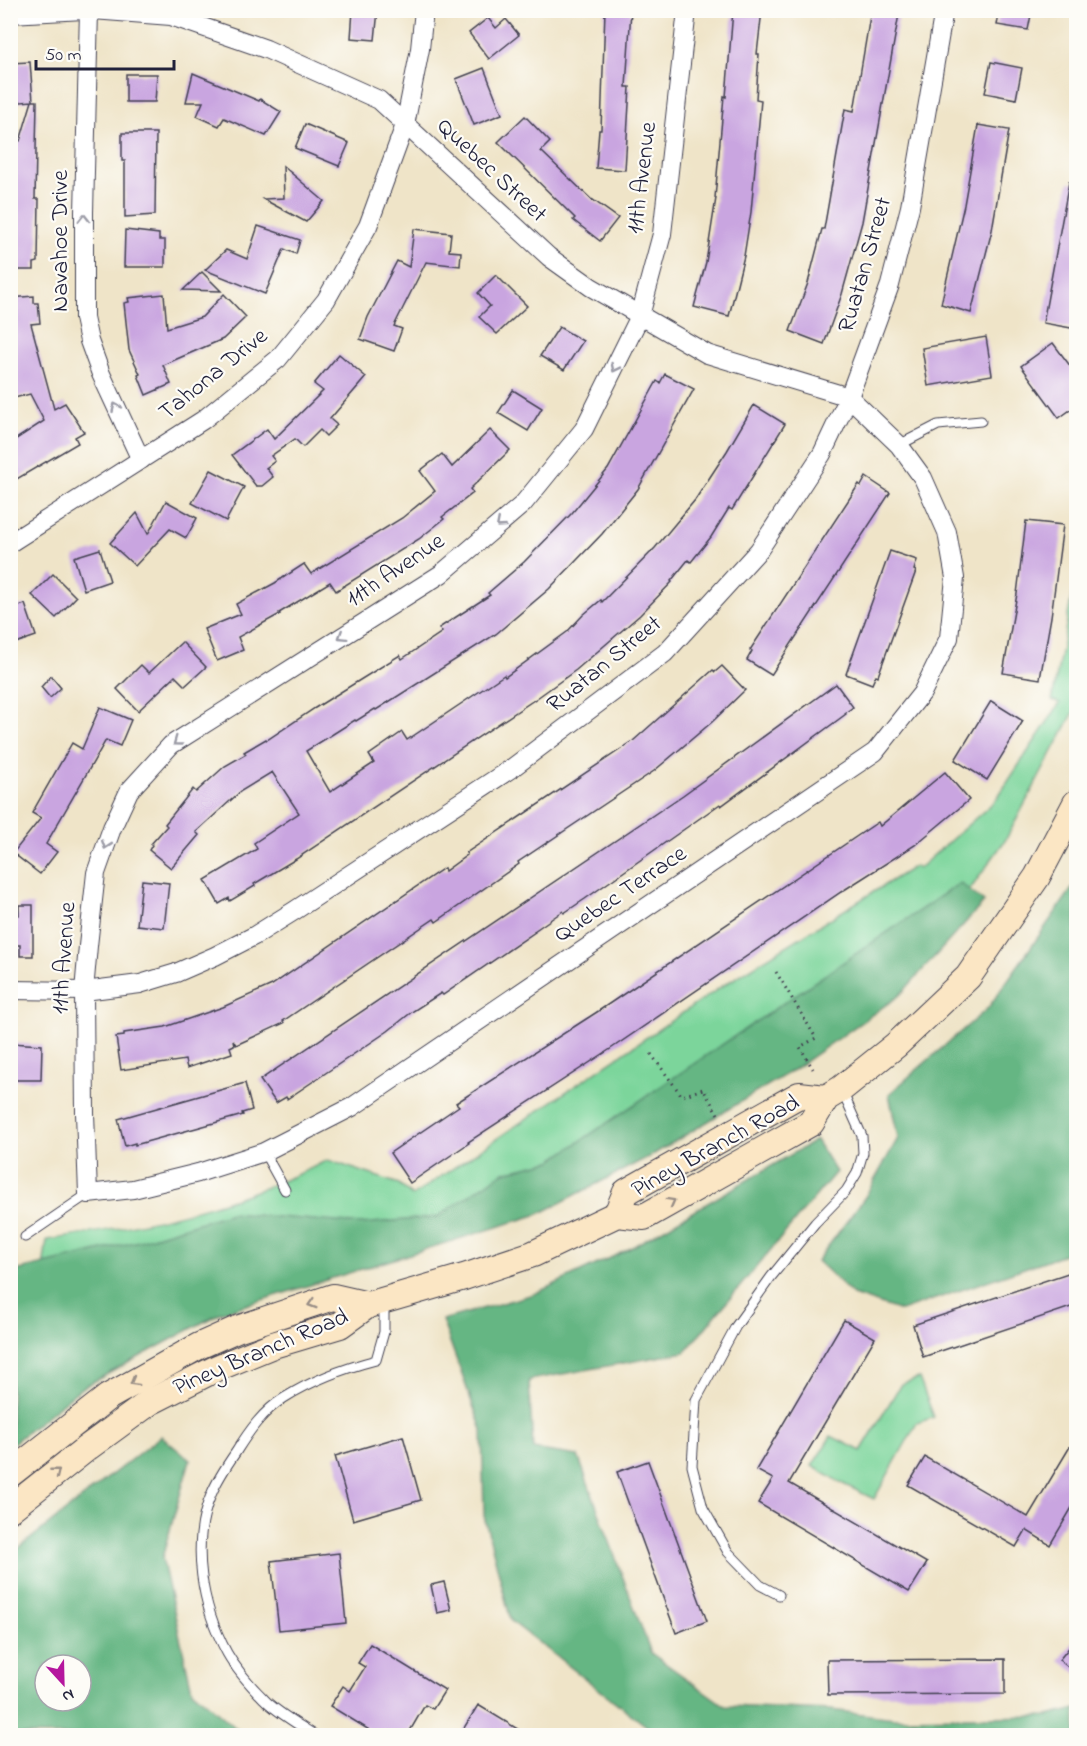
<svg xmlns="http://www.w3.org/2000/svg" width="1087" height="1746" viewBox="0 0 1087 1746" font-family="'Indie Flower',sans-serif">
<rect width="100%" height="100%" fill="#fdfcf7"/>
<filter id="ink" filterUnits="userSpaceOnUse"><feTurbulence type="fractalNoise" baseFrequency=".0167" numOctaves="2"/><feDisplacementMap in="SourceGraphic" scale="12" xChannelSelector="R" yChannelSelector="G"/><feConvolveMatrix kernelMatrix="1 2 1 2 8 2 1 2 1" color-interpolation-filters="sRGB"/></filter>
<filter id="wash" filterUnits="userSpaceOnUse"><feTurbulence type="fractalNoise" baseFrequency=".008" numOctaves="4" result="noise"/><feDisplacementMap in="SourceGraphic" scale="24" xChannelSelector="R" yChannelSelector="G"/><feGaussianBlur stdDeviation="1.35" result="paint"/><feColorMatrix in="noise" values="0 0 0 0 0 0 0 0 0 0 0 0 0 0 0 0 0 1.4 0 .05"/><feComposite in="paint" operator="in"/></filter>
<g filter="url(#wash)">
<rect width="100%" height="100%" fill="#efe4c8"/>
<g fill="#7cd59b" stroke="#4f7c6b" stroke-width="1.5">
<path d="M1076 573V708L1006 839 952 915 583 1172 287 1269 23 1409 47 1240C145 1226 239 1205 328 1160L399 1184 412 1196 724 985 915 866 918 869 995 801 1060 703 1052 700Z"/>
<path d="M919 1378 934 1417 917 1423 874 1499 839 1482 812 1466 831 1436 861 1451 901 1384Z"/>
</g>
<g fill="#65b683" stroke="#446c5f" stroke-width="1.5" fill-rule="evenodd">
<path d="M960 883 984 902 900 995 793 1070 654 1154 539 1214 220 1313 80 1389 11 1445V1272L139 1241 231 1213 361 1224 437 1217 504 1172 551 1161Z"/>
<path d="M1076 883V1250L901 1311 853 1295 817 1261 865 1197 898 1138 889 1094 988 1008Z"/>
<path d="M816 1140 836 1172 685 1352 529 1380 533 1449 578 1456 651 1653 725 1706 831 1710 894 1718 1048 1716 1076 1709V1735L815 1736 810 1734 792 1736 658 1735 511 1621 484 1516 482 1430 442 1320 534 1294 627 1250Z"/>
<path d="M161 1436 190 1460 162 1558 192 1690 244 1735H11V1554ZM45 1665H81V1701H45Z"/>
</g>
<g id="blocks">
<g fill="#c9a5e0">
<path d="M353 10H378L375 40 351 38Z"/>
<path d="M605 10H631L626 87H630L625 170 596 168 599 130H601Z"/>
<path d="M733 10H762L757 54H759L756 99 761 100 751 212 744 256 729 316 694 307 706 262 716 198H715L717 175 724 96 726 97Z"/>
<path d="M871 10 899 14 862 222 842 294 824 344 790 331 808 283 822 229H824L845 109 854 111Z"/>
<path d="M1000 10H1032L1028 30 997 25Z"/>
<path d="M488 18 496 28 506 19 519 35 489 59 469 33Z"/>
<path d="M30 62 33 101H37L35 199H39L38 262 34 263V270H10V140L20 141 32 101 10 103V63Z"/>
<path d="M991 62 1022 68 1016 99 985 93Z"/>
<path d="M484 68 502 114 474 125 456 79Z"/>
<path d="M193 73 259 101 260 99 281 112 266 136 224 118 219 126 197 116 203 102H186Z"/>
<path d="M126 74H157L155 102H126Z"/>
<path d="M525 116 550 142 541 151 593 201V200L618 218 600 241 573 220 575 218 498 142Z"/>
<path d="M305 124 349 143 339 166 295 148Z"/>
<path d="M978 125 1009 130 992 230 971 313 941 304 964 205Z"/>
<path d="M122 133H156L155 215 125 217V161H122Z"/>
<path d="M283 166 324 201 306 222 263 199 284 198Z"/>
<path d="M1069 182 1077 183V329L1043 323Z"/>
<path d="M258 226 300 240 296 254 284 249 265 294 205 270 226 250 247 259Z"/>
<path d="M414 229 451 233 449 251 461 252 460 266 426 262 394 326 402 329 394 351 360 339 368 317 397 261 409 267Z"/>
<path d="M125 230 159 234V240H165V267H124Z"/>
<path d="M202 272 221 291 183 290Z"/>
<path d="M496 275 527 306 497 334 479 317 490 306 478 293Z"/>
<path d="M164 294 167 328 202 317 224 294 246 317 223 339 163 365 171 384 146 395 138 375 140 374 129 350 124 303 129 302 128 298Z"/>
<path d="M34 296V303H38L40 323 31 324 54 409 65 403 84 432 75 437 78 443 10 483V443L44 421 30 394 10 399V298Z"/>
<path d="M559 327 583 341 564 370 540 356Z"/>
<path d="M986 337 992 375 928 386 922 348Z"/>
<path d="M1053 343 1077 375V405L1059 418 1021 366Z"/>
<path d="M339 354 366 377 330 419 337 425 326 436 320 430 303 447 295 439 271 456 275 461 266 468 273 477 262 486H256L232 455 267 429 274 439 323 391 314 384Z"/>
<path d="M665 374 694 389 638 489 602 534 549 589 496 634 376 710 375 709 356 721 355 720 306 751 330 792 374 763 369 755 402 732 407 740 504 675 505 677 567 632 583 615 601 600 602 602 655 548 695 500 727 451 754 405 785 424 732 510 729 508 711 537 691 562 688 560 671 581 672 582 640 615 576 670 537 698 296 859 254 884 255 886 230 901 229 898 219 904 205 880 257 849 254 843 299 813 272 772 241 791 196 832 199 835 171 868 149 850 152 845 151 844 167 826 165 824 193 789 196 792 225 766 246 754 244 752 266 739 267 740 315 708 400 655 402 659 442 632 439 628 490 595 488 593 524 562 572 513 608 469 657 381 660 383Z"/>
<path d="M513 390 542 408 528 431 498 413Z"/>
<path d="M490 430 510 450 470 489 473 493 442 517 444 519 419 539 336 591 330 582 279 613 280 614 238 637 243 650 217 661 204 629 241 614 236 604 275 583 304 564 311 574 402 518 435 491 420 471 442 454 452 467Z"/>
<path d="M211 470 244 487 226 521 192 503Z"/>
<path d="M866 477 890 493 771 675 747 660 752 651 750 650 859 484 861 486Z"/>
<path d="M166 501 197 518 186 538 170 529 135 566 110 543 137 513 148 534Z"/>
<path d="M1026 521 1063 525 1051 617 1040 679 1003 673 1017 594Z"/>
<path d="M100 549 110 581 84 590 74 557Z"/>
<path d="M890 551 917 560 914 570 916 571 878 676 876 675 872 684 846 674Z"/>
<path d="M53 574 76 597 56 618 32 595Z"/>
<path d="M25 604 36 636 10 645V609Z"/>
<path d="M182 642 206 667 185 686 175 676 138 711 117 689 141 665 149 673Z"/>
<path d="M722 666 745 690 712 722 654 771 518 862 519 864 436 922 434 919 283 1021 284 1023 236 1045 233 1040 234 1045 230 1047 232 1053 187 1068 185 1060 121 1070 116 1037 124 1036V1033L165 1027 223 1007 272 985 444 868 445 871 467 855 466 853 633 741 713 670 715 672Z"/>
<path d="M51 676 61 688 50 698 41 687Z"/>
<path d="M836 684 853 707 845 713 846 714 721 806 720 804 585 899 564 913 563 911 534 931 535 932 443 995 441 993 413 1011 388 1031 287 1099 286 1097 276 1103 260 1080 683 795Z"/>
<path d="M991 701 1023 721 987 780 955 760Z"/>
<path d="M100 707 131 720 120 746 106 740 46 844 57 852 40 874 13 853 41 818 32 813 72 743 82 749Z"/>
<path d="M945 772 969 800 915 845 841 892 609 1050 468 1142 469 1143 410 1183 390 1153 459 1106 456 1103 597 1012 878 822 880 826Z"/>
<path d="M142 880 169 883 164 928 137 925Z"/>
<path d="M19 905H33V956H20V945H10V915H19Z"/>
<path d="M10 1043 42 1045 41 1080H10Z"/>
<path d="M245 1083 252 1110 242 1113 243 1115 135 1145V1143L125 1146 118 1119Z"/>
<path d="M1077 1270V1305L923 1357 913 1325Z"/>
<path d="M844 1320 875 1338 789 1483 927 1563 909 1592 758 1503 773 1479 756 1470Z"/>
<path d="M1077 1435V1499L1050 1545 1026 1530 1016 1547 908 1485 925 1457 1028 1517Z"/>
<path d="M403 1436 421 1500 353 1520 335 1456Z"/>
<path d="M648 1461 707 1621 676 1633 617 1472Z"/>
<path d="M339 1553 346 1623 279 1630 271 1561Z"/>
<path d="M444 1582 451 1610 437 1613 431 1585Z"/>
<path d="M1077 1638V1674L1059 1660Z"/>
<path d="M370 1644 445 1690 433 1709 425 1705 407 1736H379L330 1706 343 1686 350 1691 365 1667 358 1663Z"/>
<path d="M1005 1659V1694L828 1695 827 1660Z"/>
<path d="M478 1705 529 1736H459Z"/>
</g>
</g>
</g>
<g filter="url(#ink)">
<use href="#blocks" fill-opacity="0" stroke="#413f50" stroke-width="1.5"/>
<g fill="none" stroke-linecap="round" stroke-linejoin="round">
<g stroke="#413f50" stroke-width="11">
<g id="lane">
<path d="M899 445 938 425 981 421"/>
<path d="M264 1152 285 1190"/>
<path d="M25 1237 88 1194"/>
<path d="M779 1595 760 1585 728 1552 703 1508 692 1466 696 1400 736 1326 771 1277 815 1223 846 1191 857 1173 863 1153 862 1136 842 1091"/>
<path d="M316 1736C301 1726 276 1712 264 1699 251 1686 236 1669 227 1653 202 1607 190 1544 211 1495 217 1480 227 1465 236 1452 249 1431 263 1411 284 1398 311 1381 345 1368 376 1360L384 1332V1304"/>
</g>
</g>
<g stroke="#413f50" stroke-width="20">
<g id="street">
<path d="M89 10 84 212V318L89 341 101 374 141 460"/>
<path d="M93 10 171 16 266 49 379 100 549 257 591 287 707 354 849 397 899 445 923 478 947 532 955 578 949 638 922 693 875 752 352 1107 264 1152 198 1173 133 1189 88 1194 85 1113 84 991 88 946 96 873 112 828 129 791 171 745 441 574 523 504 584 429 640 316 662 234 687 10"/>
<path d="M10 14 84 10"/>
<path d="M10 543 203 420 278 359 326 300 368 226 405 125 420 49 424 10"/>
<path d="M10 990 84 991 140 984 176 973 215 956 254 936 294 911 512 768 665 653 759 550 822 454 849 397 890 285 910 207 944 10"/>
</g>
</g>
<g stroke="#413f50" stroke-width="28">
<g id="secondary">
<path d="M617 1214 626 1192 799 1095 826 1098"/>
<path d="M10 1474 108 1397 199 1346 237 1329 333 1297 368 1305"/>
<path d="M10 1509 87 1448 150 1402 217 1368 273 1345 340 1325 368 1305 464 1277 533 1254 617 1214 644 1217 811 1123 826 1098 841 1089 896 1045 968 977 1037 877 1076 803"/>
</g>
</g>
<g stroke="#413f50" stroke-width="3" stroke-dasharray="1.5 4.5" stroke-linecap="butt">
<path d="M776 972 816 1038 800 1047 813 1069"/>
<path d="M651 1054 682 1096 703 1089 719 1116"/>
</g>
<use href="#lane" stroke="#fff" stroke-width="9"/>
<use href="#street" stroke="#fff" stroke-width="18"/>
<use href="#secondary" stroke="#fbe6c4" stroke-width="26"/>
</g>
<defs><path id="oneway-chevron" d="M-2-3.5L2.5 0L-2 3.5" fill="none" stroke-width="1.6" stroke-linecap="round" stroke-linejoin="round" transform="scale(1.5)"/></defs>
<g stroke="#9c9ca7">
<use href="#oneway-chevron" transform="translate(84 218) rotate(-90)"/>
<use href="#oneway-chevron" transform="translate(615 368) rotate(116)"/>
<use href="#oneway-chevron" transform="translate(116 407) rotate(-115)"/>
<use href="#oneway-chevron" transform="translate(500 524) rotate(139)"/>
<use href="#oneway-chevron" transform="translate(342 636) rotate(148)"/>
<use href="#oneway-chevron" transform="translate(177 742) rotate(144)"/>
<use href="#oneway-chevron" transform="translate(106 845) rotate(109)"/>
</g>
<g stroke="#998e86">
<use href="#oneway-chevron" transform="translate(671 1202) rotate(-29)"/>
<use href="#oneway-chevron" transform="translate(312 1304) rotate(163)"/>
<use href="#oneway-chevron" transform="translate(134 1382) rotate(150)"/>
<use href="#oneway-chevron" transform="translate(56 1472) rotate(-39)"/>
</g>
</g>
<g text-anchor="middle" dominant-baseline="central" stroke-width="4.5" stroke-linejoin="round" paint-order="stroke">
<g font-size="24" fill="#22223b" stroke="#fdfcf7">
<text transform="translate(491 171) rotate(43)">Quebec Street</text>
<text transform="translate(643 178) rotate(-83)">11th Avenue</text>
<text transform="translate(61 241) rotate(-90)">Navahoe Drive</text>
<text transform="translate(866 265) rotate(-74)">Ruatan Street</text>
<text transform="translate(214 375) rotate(-39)">Tahona Drive</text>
<text transform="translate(396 571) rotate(-34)">11th Avenue</text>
<text transform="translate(605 665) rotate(-39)">Ruatan Street</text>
<text transform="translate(621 895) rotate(-34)">Quebec Terrace</text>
<text transform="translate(65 958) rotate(-86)">11th Avenue</text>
<text transform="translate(716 1147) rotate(-29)">Piney Branch Road</text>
<text transform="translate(261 1353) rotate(-23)">Piney Branch Road</text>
</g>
</g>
<rect width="1087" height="1746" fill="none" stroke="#fdfcf7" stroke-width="36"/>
<g transform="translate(63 1683) rotate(158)"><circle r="28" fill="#fdfcf7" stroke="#a5a5ac" stroke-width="1.5"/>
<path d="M0-4.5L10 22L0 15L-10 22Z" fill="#b5179e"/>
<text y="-9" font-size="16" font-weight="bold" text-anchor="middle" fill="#22223b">N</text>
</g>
<path d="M36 60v9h138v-9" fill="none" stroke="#22223b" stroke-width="3"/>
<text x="45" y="60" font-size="18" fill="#22223b" stroke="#fdfcf7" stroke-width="4.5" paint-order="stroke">50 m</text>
</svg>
